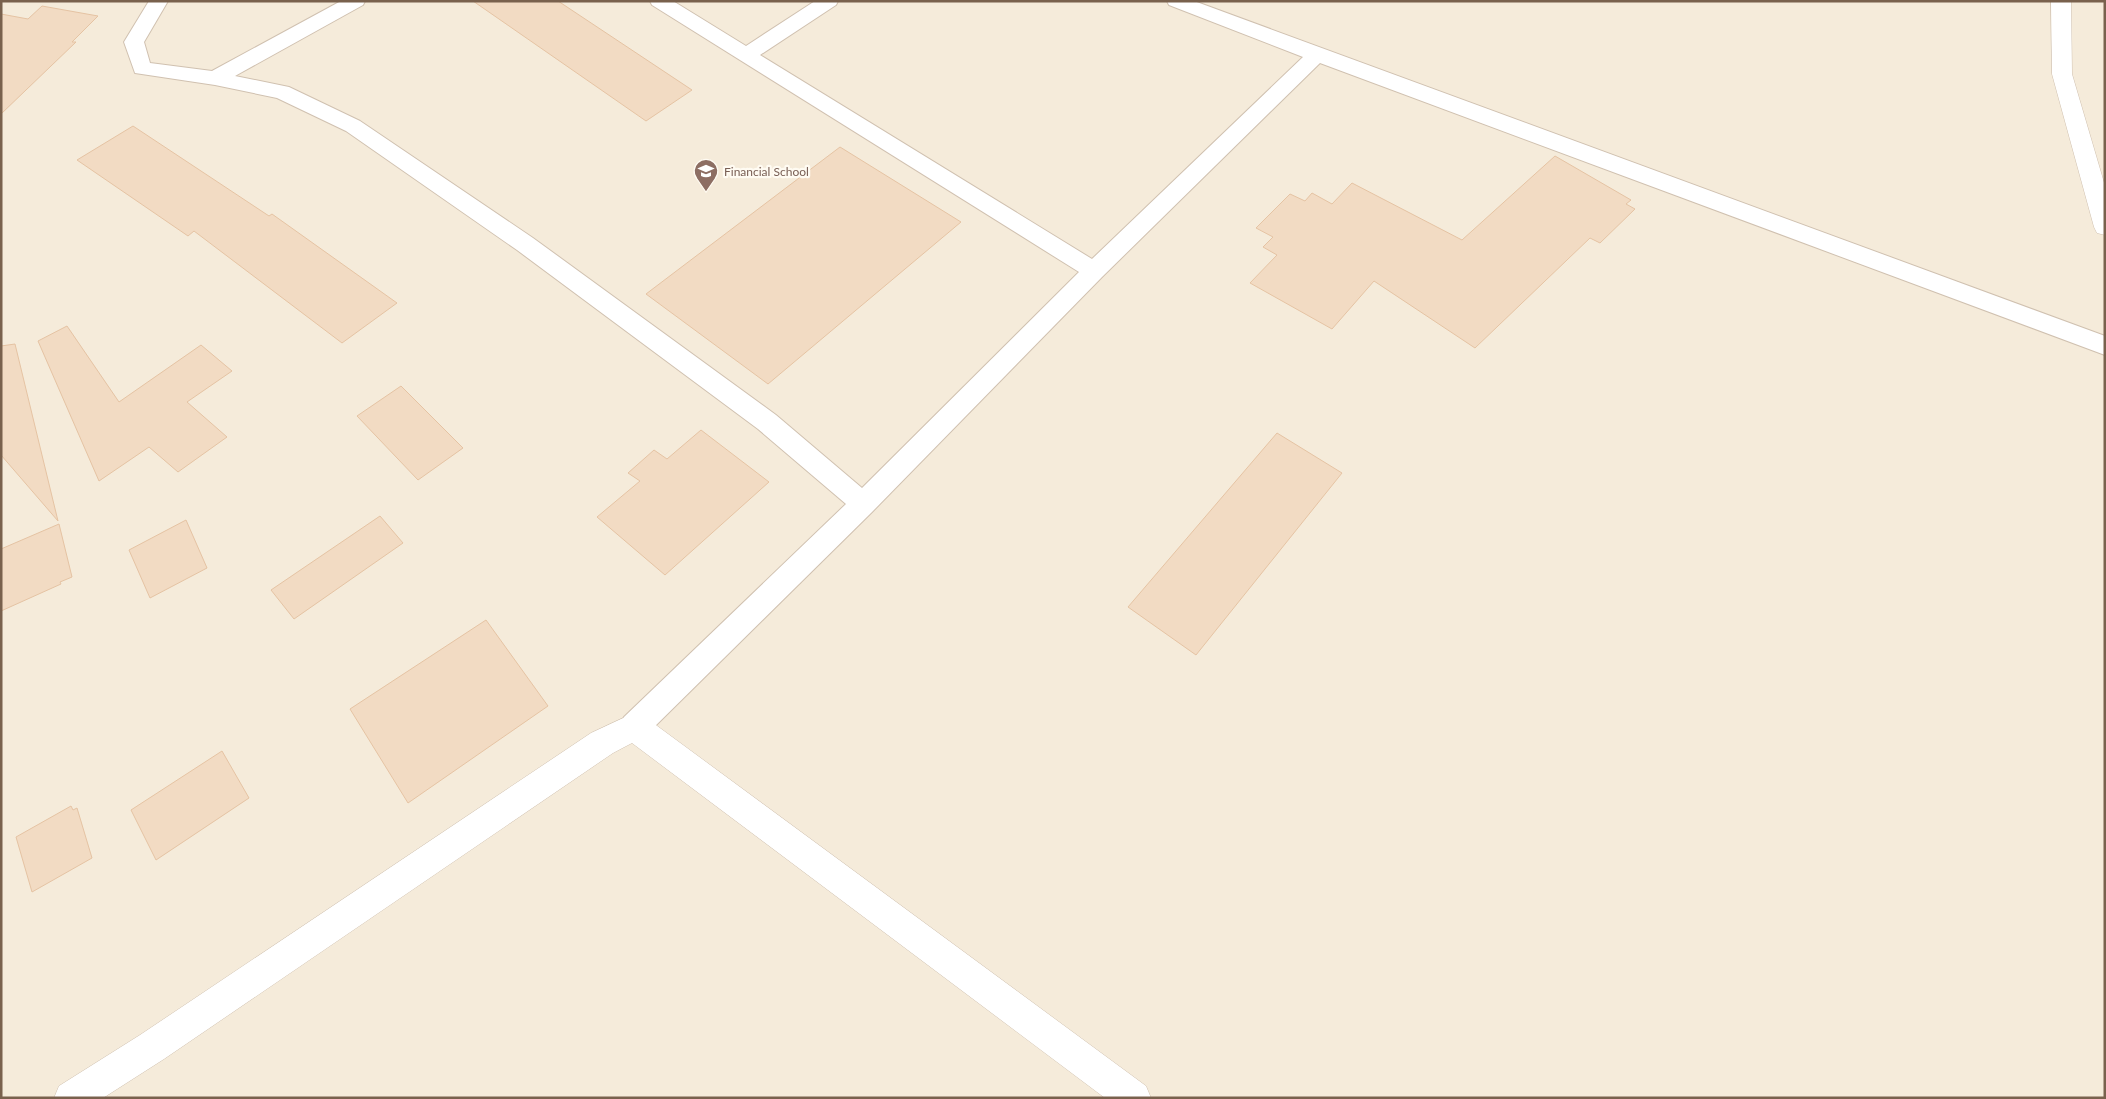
<svg xmlns="http://www.w3.org/2000/svg" width="2106" height="1099" viewBox="0 0 2106 1099" font-family="Lato,sans-serif">
<rect width="100%" height="100%" fill="#fdf8eb"/>
<rect fill="#f5ebda" x="1" y="1" width="2104" height="1097"/>
<g fill="#f2dbc3" stroke="#e5c3a3">
<path d="M473 1H558L692 90 646 121Z"/>
<path d="M42 6 98 16 72 42H76L1 114V14L28 19Z"/>
<path d="M133 126 269 216 272 214 397 303 342 343 194 231 188 236 77 160Z"/>
<path d="M840 147 961 222 768 384 646 294Z"/>
<path d="M1555 156 1631 200 1626 204 1635 209 1600 243 1590 238 1475 348 1374 281 1332 329 1250 283 1277 255 1263 247 1273 237 1256 228 1290 194 1305 201 1312 193 1332 204 1352 183 1462 240Z"/>
<path d="M67 326 119 402 201 345 232 371 187 402 227 437 178 472 149 447 99 481 38 341Z"/>
<path d="M15 344 58 521 1 455V346Z"/>
<path d="M401 386 463 448 418 480 357 416Z"/>
<path d="M701 430 769 482 665 575 597 517 640 481 628 473 654 450 667 459Z"/>
<path d="M1277 433 1342 473 1196 655 1128 607Z"/>
<path d="M380 516 403 543 294 619 271 590Z"/>
<path d="M186 520 207 568 150 598 129 550Z"/>
<path d="M59 524 72 577 60 582 61 584 1 611V549Z"/>
<path d="M486 620 548 706 408 803 350 709Z"/>
<path d="M222 751 249 798 156 860 131 810Z"/>
<path d="M71 806 73 810 77 808 92 858 32 892 16 837Z"/>
</g>
<g fill="none" stroke-linecap="round" stroke-linejoin="round">
<g stroke="#d0c1b0" stroke-width="2">
<path id="lane" d="M149 1H168L144 42 150 63 212 71 341 1H365L363 5 235 76 289 87 360 121 533 238 776 415 862 488 1079 272 652 5 650 1H673L746 46 815 1H838L836 5 760 55 1092 259 1303 57 1169 5 1167 1H1194L2105 336V355L1320 63 1102 277 872 512 644 737 634 741 624 737 620 727 624 717 846 504 758 429 517 250 346 131 277 98 215 85 135 73 124 42Z"/>
</g>
<g stroke="#d0c1b0" stroke-width="1">
<g id="street">
<path d="M2051 1H2071L2072 74 2105 186V235L2097 233 2094 227 2052 74Z"/>
<path d="M634 713 645 717 1146 1086 1151 1098H1105L632 743 613 753 164 1059 103 1098H54L59 1086 140 1035 591 733Z"/>
</g>
</g>
<use href="#lane" fill="#fff" fill-rule="evenodd"/>
<use href="#street" fill="#fff" fill-rule="evenodd"/>
</g>
<defs>
<g id="university-pin" transform="scale(1.25)"><path d="M0 17L-7.5 6A9.5 9.5 0 1 1 7.5 6Z" fill="#8d6e63" stroke="#fffbf2"/><path d="M0-5L7-2L0 1L-7-2ZM-4 1L0 2.5L4 1V4Q0 6-4 4Z" fill="#fff"/></g>
</defs>
<g fill-rule="evenodd">
<use href="#university-pin" x="706" y="171"/>
</g>
<g text-anchor="middle" dominant-baseline="central" stroke-width="4.5" stroke-linejoin="round" paint-order="stroke">
<g font-size="12" fill="#785e54" stroke="#fffbf2" text-anchor="start">
<text x="724" y="171">Financial School</text>
</g>
</g>
<rect width="2106" height="1099" fill="none" stroke="#79614d" stroke-width="5"/>
</svg>
